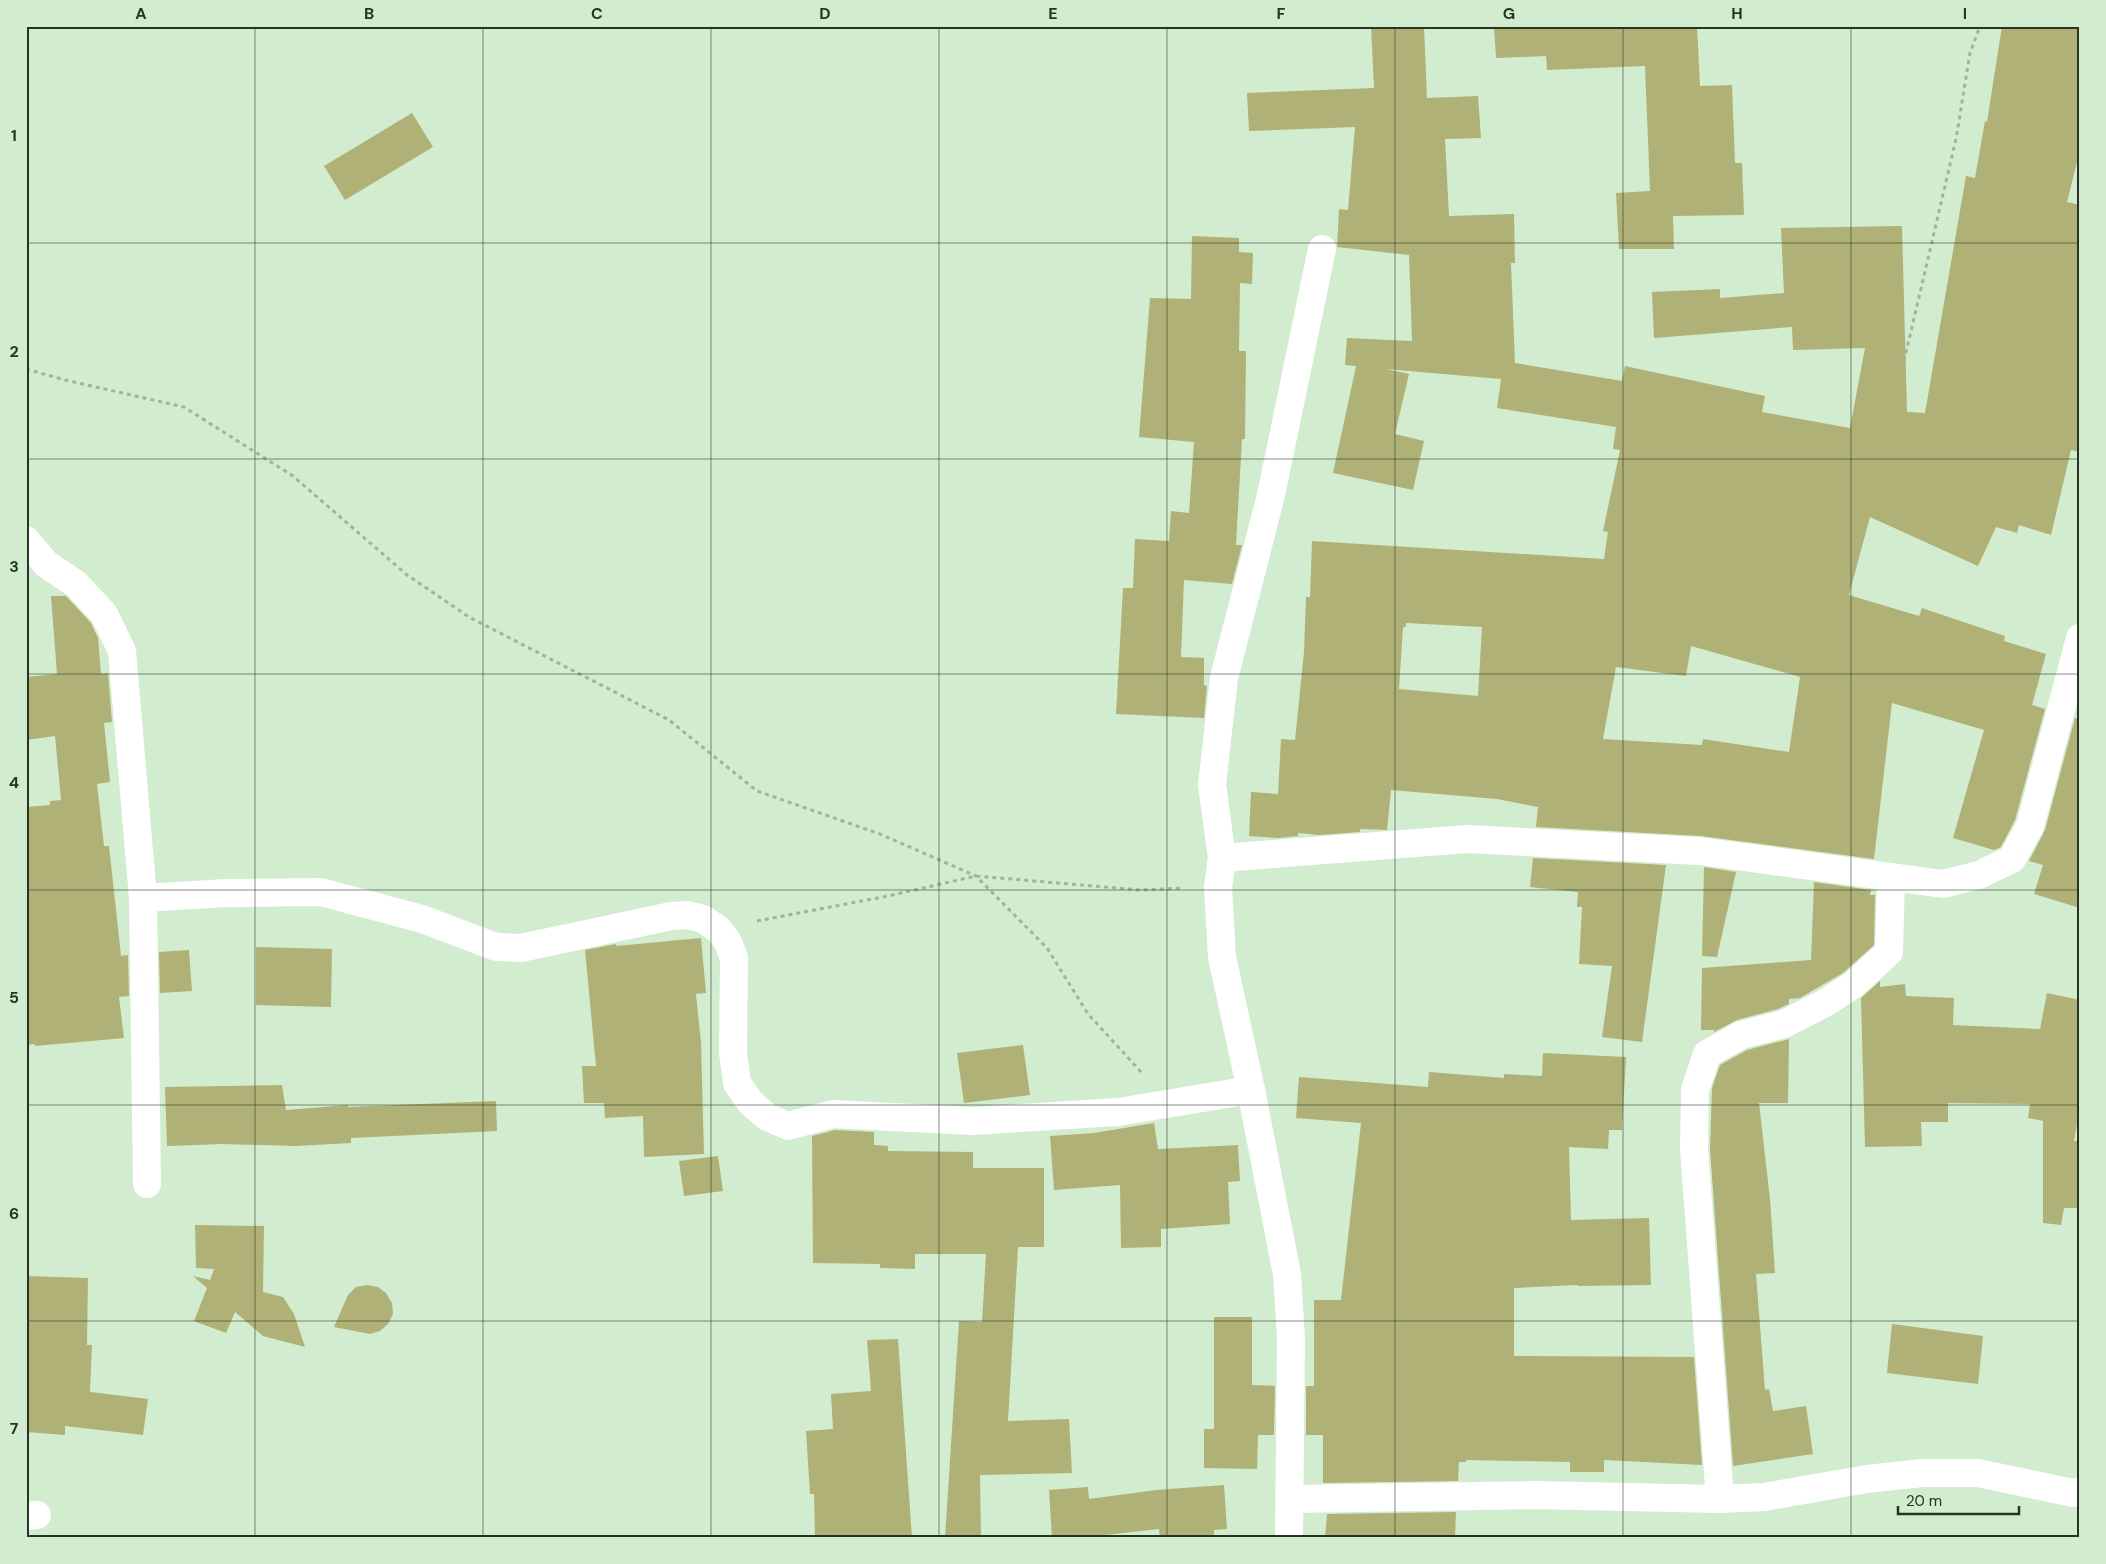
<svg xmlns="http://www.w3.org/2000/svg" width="2106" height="1564" viewBox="0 0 2106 1564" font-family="'DM Sans',sans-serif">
<rect width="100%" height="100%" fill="#d2eccf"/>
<g fill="#b0b177" fill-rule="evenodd">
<path d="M1371 26H1424L1427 98 1478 96 1481 138 1445 139 1449 216 1514 214 1515 263H1511L1515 363 1622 381 1625 366 1765 396 1762 412 1850 428 1865 348 1793 350 1792 327 1654 338 1652 292 1720 289V298L1784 293 1781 228 1902 226 1907 412 1925 413 1966 176 1975 178 1985 121 1987 122 2002 26H2080V150L2067 202 2080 205V452L2071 450 2051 535 2019 525 2017 533 1996 527 1978 566 1870 517 1849 595 1919 616 1922 608 2005 636 2004 641 2046 654 2032 705 2045 709 2015 820 2001 847 1994 850 1953 838 1984 730 1892 703 1874 859 1701 836 1536 827 1538 807 1497 799 1391 790 1387 830 1360 829V832L1319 835 1298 833V836L1278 838 1249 836 1251 792 1278 794 1281 739 1295 740 1304 652 1306 597H1310L1312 541 1604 559 1608 532 1603 531 1620 450 1613 449 1616 427 1497 408 1501 379 1386 369 1409 374 1395 434 1424 441 1413 490 1333 473 1356 366 1345 365 1347 338 1412 341 1409 255 1337 247 1339 209 1348 210 1355 127 1249 131 1247 93 1374 88ZM1406 623 1482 627 1478 696 1399 689 1403 627H1406ZM1691 646 1800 677 1789 752 1703 739 1702 745 1603 739 1616 667 1686 676Z"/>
<path d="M1494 26H1697L1700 86 1732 85 1735 163H1742L1744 215 1673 216 1674 249H1619L1616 193 1650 191 1645 66 1547 70 1546 56 1496 58Z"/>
<path d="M412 113 433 147 345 200 324 166Z"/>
<path d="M1192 236 1239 238V252L1253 253 1252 284 1240 283 1239 351H1246L1245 439H1242L1236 545H1242L1232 584 1184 580 1181 657 1204 658V685L1207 686 1204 718 1116 714 1123 588H1133L1135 539 1169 541 1171 511 1189 513 1194 442 1139 437 1150 298 1191 299Z"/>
<path d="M51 596H66L91 623 98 638 101 674 108 673 112 722 104 723 110 782 97 784 104 846H109L121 956 128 955 129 996 119 997 124 1038 35 1046V1044L26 1045V807L50 805V801L61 800 55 736 26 740V677L57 674Z"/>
<path d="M2075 718 2080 719V908L2034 894 2043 865 2029 861 2045 830Z"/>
<path d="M1533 858 1666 865 1642 1042 1602 1037 1612 966 1579 964 1582 907H1577L1578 892 1530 887Z"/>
<path d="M1704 867 1736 872 1717 957 1702 956Z"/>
<path d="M1814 882 1871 890 1870 895H1875L1874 945 1843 973 1800 998 1789 999V1004L1778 1009 1737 1020 1714 1032V1030H1701L1702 968 1811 960Z"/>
<path d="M701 938 706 993 696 994 701 1043 704 1154 644 1157 643 1116 605 1118 604 1103H584L582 1066H596L585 950 616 944V946Z"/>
<path d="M256 947 332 949 331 1007 256 1005Z"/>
<path d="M189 950 192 991 160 993 159 952Z"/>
<path d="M1880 981V987L1905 984 1906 996 1954 998 1953 1025 2040 1029 2047 993 2080 1000V1107L2074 1141H2080V1208H2064L2061 1225 2043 1223V1121L2028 1118 2030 1104 1948 1103V1122H1921L1922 1146 1865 1147 1861 998Z"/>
<path d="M1789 1039 1788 1103H1759L1770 1199 1775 1273 1756 1274 1765 1390 1769 1389 1773 1411 1806 1406 1813 1454 1733 1466 1710 1149 1712 1088 1720 1065 1747 1050Z"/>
<path d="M1023 1045 1030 1095 964 1103 957 1053Z"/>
<path d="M1543 1053 1626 1057 1622 1130H1609L1608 1149 1569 1147 1571 1220 1649 1218 1651 1285 1578 1286 1577 1285 1514 1288V1356L1694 1357 1702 1465 1604 1460V1472H1570V1462L1466 1460V1462H1459L1458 1481 1323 1483V1435H1306V1386H1314V1300H1341L1361 1123 1296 1118 1299 1077 1428 1087 1429 1072 1504 1078V1074L1542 1076Z"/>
<path d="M282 1085 286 1110 348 1105V1107L496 1101 497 1131 351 1138V1143L296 1146 222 1144 167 1146 165 1087Z"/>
<path d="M1154 1123 1158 1149 1238 1145 1240 1181 1228 1182 1230 1224 1161 1229V1247L1121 1248 1120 1185 1054 1190 1050 1136 1094 1133Z"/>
<path d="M835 1130 874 1132V1145L888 1146V1151L973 1152V1168H1044V1247H1018L1008 1421 1069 1419 1072 1473 980 1475 981 1538H945L959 1321 982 1322 986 1254H915V1269L880 1268V1264L813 1263 812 1136Z"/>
<path d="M718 1156 723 1191 684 1196 679 1161Z"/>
<path d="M195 1225 264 1226 263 1292 283 1297 294 1314 305 1347 263 1336 235 1312 226 1333 194 1321 207 1288 193 1276 210 1280 214 1269 196 1268Z"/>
<path d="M26 1276 88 1278 87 1345H92L90 1392 148 1399 143 1435 65 1426V1435L26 1432Z"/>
<path d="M367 1285 378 1287 386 1293 392 1303 393 1314 388 1324 380 1331 370 1334 334 1327 348 1295 356 1287Z"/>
<path d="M1214 1317H1252V1385L1275 1386 1274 1435H1258L1257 1469 1204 1468V1429H1214Z"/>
<path d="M1892 1324 1983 1336 1978 1384 1887 1373Z"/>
<path d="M898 1339 912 1538H815L814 1494H810L806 1431 833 1429 831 1394 871 1391 867 1340Z"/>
<path d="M1224 1485 1227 1529 1214 1530V1538H1160L1159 1529 1079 1538H1052L1049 1490 1088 1487 1089 1499 1156 1490Z"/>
<path d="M1456 1512 1455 1538H1325L1327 1514Z"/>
</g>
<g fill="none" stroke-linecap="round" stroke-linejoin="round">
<g stroke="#9eb49c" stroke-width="3" stroke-dasharray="4 4" stroke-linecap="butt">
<path d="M1904 361 1956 139 1970 53 1980 26"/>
<path d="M26 369 65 380 184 407 293 476 407 575 469 617 669 720 757 791 880 834 976 876 1047 948 1088 1014 1142 1073"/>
<path d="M757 921 888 896 976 876 1140 890 1183 888"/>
</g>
<g stroke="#fff" stroke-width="28">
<path d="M26 540 46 564 76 584 104 614 122 651 143 898 147 1184"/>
<path d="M1222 858 1467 839 1699 851 1943 884 1979 875 2012 859 2030 826 2080 638"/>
<path d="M143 898 226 893 321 892 422 919 496 947 521 948 671 916 688 915 703 919 718 929 728 942 734 958 733 1053 737 1083 750 1102 767 1117 788 1126 833 1114 973 1121 1118 1112 1251 1090"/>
<path d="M1290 1499 1534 1495 1720 1499 1764 1497 1867 1479 1922 1473H1978L2073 1493 2080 1491"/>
<path d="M1720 1499 1694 1149 1695 1090 1707 1054 1741 1035 1784 1024 1825 1003 1853 985 1889 952 1891 877"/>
<path d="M26 1516 37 1515"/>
<path d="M1289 1538 1291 1338 1287 1274 1251 1090 1222 957 1218 887 1222 858 1212 785 1224 678 1271 495 1322 249"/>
</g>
</g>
<path fill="none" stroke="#283227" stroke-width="1" stroke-opacity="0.55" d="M255 26V1538M483 26V1538M711 26V1538M939 26V1538M1167 26V1538M1395 26V1538M1623 26V1538M1851 26V1538M26 243H2080M26 459H2080M26 674H2080M26 890H2080M26 1105H2080M26 1321H2080"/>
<rect width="2106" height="1564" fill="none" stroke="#d2eccf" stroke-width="55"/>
<path d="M1898 1506v8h121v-8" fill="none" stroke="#283227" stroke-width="2.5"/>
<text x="1906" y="1506" font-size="15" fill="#283227" stroke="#d2eccf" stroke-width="4" paint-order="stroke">20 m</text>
<rect x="28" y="28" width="2050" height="1508" fill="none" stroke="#283227" stroke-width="2"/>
<g font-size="16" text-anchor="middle" font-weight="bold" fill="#283227">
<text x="141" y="19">A</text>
<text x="369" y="19">B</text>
<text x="597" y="19">C</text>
<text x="825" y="19">D</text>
<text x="1053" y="19">E</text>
<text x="1281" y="19">F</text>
<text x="1509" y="19">G</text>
<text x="1737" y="19">H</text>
<text x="1965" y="19">I</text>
<text x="14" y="141">1</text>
<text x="14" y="357">2</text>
<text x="14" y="572">3</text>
<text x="14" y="788">4</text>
<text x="14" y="1003">5</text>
<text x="14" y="1219">6</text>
<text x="14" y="1434">7</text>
</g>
</svg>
